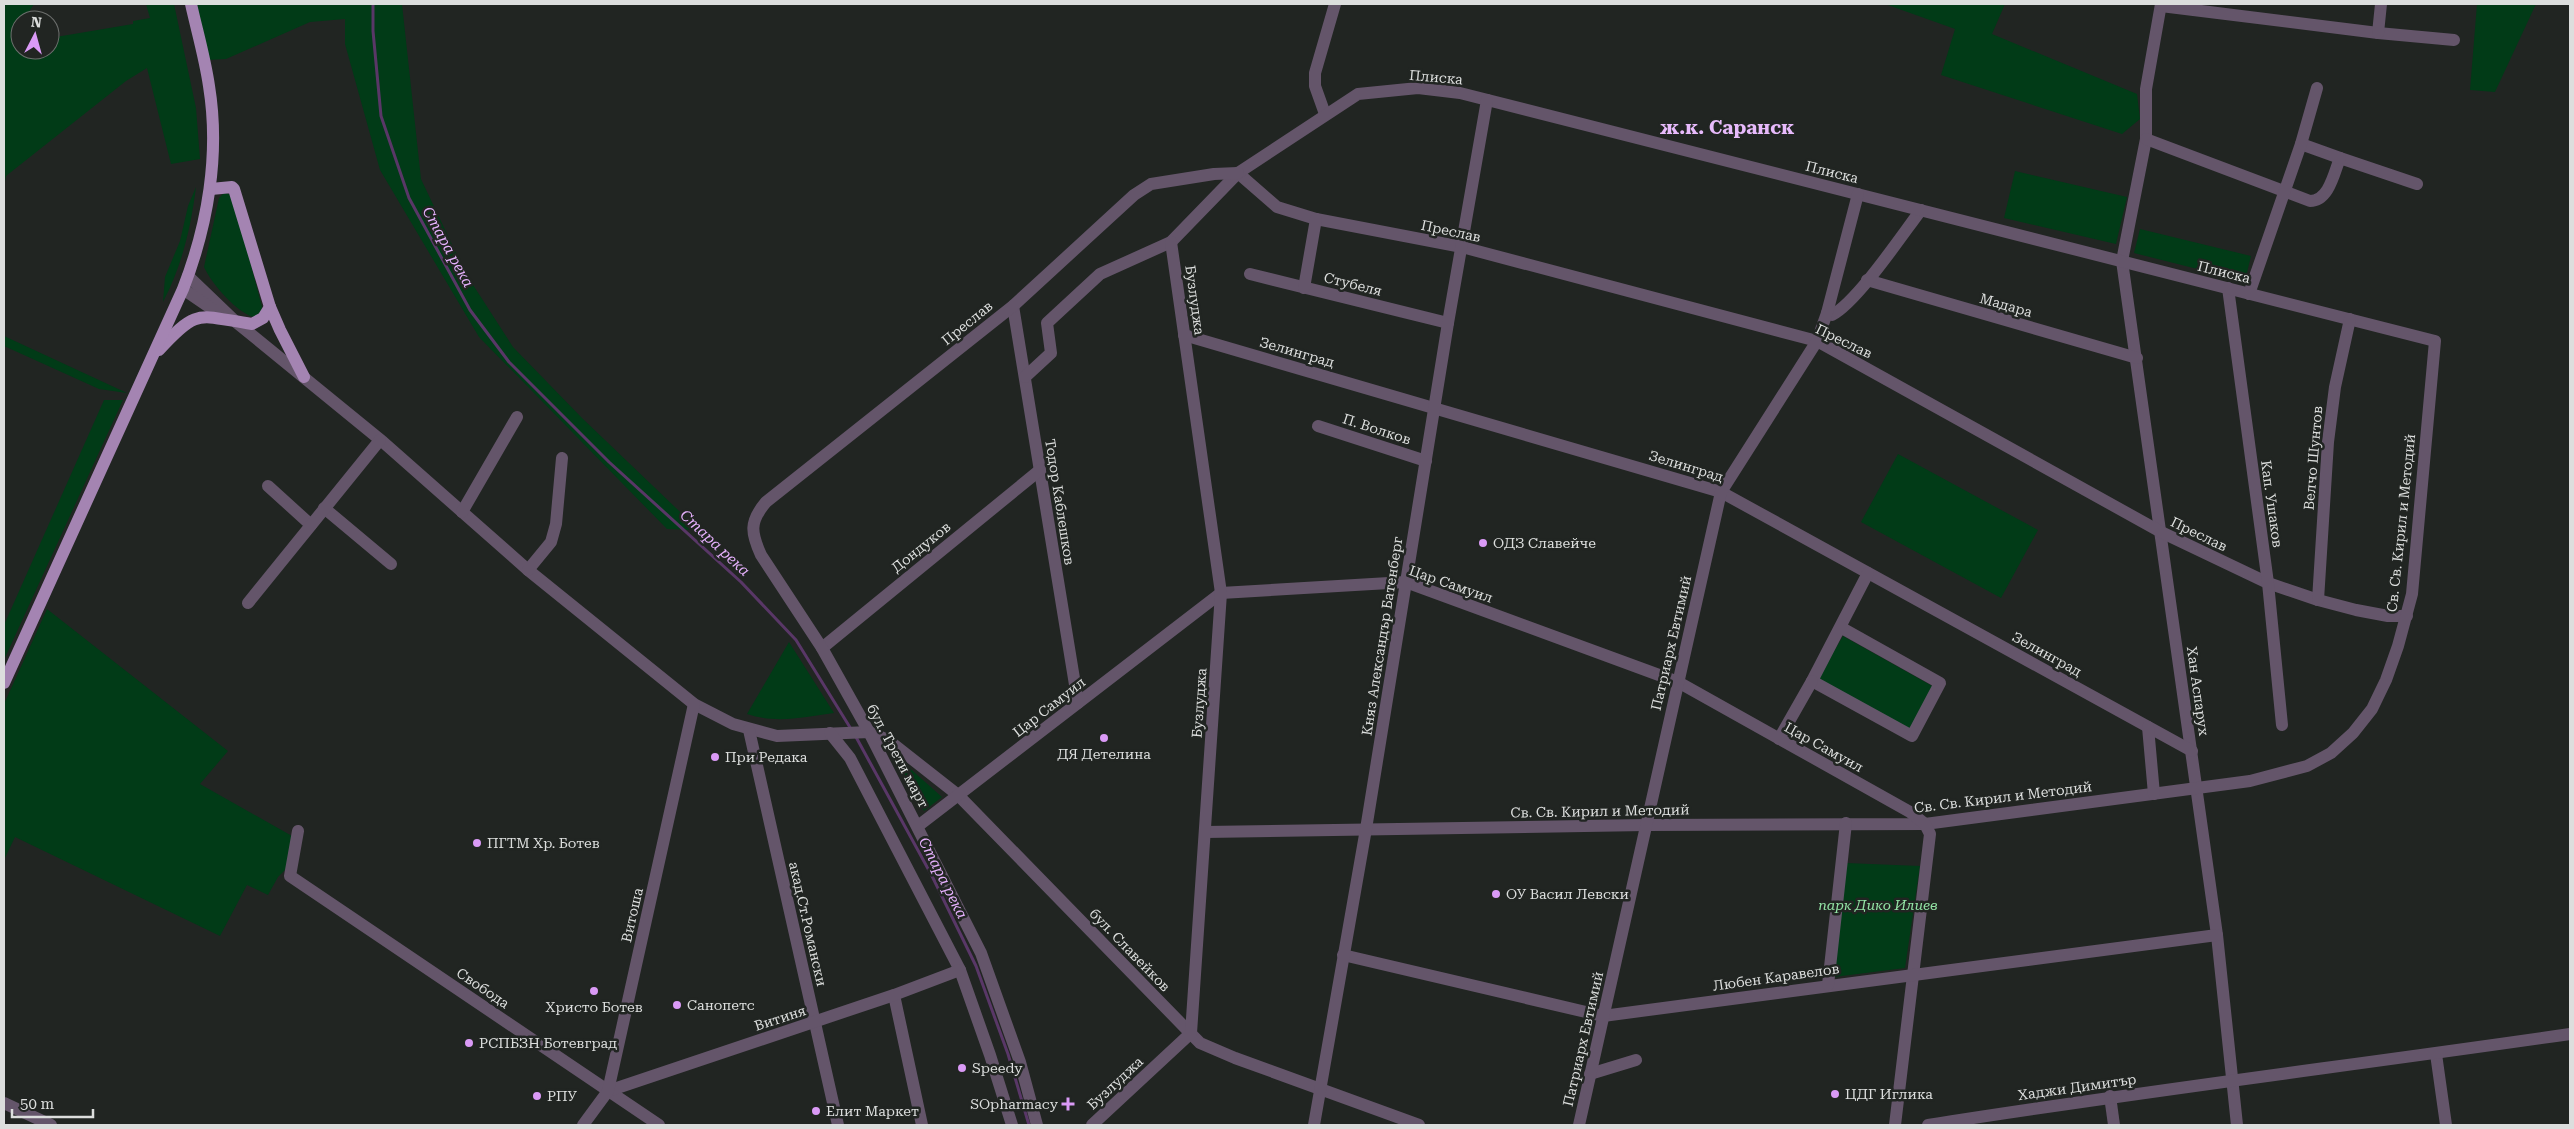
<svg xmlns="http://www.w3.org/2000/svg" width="2574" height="1129" viewBox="0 0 2574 1129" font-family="'Roboto Serif',serif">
<rect width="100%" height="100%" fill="#212522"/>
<g fill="#013b17">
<path d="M4 4H34L27 15 28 20H20V50H50V38L133 24V21L150 18 146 4H174L196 108 200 159 171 164 147 68 126 81 6 176 4 187Z"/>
<path d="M194 4H402L421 179 466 274 513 347 582 418 699 530 667 529 479 337 380 170 345 44V19L310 22 226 59 207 60Z"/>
<path d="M1885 4H2005L1992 34 2137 94 2140 119 2122 134 1941 75 1955 29Z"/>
<path d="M2477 4H2536L2495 92 2470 90Z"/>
<path d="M2015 171 2127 197 2116 244 2004 218Z"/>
<path d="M196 187C191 227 182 266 163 302L165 277 180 241 188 206Z"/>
<path d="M224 193 229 194 234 200 262 307 261 314 257 318C238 315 211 283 204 267L219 198Z"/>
<path d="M2140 229 2251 256 2245 281 2134 253Z"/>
<path d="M4 336 127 393 99 389 4 346Z"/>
<path d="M104 400H123L4 660V625Z"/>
<path d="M1898 454 2038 530 2001 598 1861 522Z"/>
<path d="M47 609 228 751 200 784 292 836 286 869 278 877 268 895 247 885 220 936 15 837 4 860V704Z"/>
<path d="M1843 636 1934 687 1909 730 1818 678Z"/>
<path d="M789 642 834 713C804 717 777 724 747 714Z"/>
<path d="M891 755 905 764 942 797 924 811Z"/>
<path d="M1846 863 1920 866 1905 968 1834 977Z"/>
</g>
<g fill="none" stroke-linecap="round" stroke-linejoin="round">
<g stroke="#593767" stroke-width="3">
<path d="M373 4V31L381 116 409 198 470 310 509 362 609 462 741 582 796 640 851 729"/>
<path d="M856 737 932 876 976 966 1008 1054 1029 1125"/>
</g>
<g stroke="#64556a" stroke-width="12">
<path d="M2161 4 2146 89V139L2122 261 2217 935 2237 1125"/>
<path d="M2161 6 2378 33 2454 40"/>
<path d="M2378 33 2381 4"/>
<path d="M1325 114 1315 86V73L1335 4"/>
<path d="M2146 139 2310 201C2329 201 2334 173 2340 158L2417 184"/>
<path d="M2301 144 2340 158"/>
<path d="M1238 173 1277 207 1316 219 1462 247 1817 341 2161 532 2268 583 2318 600 2356 610 2388 616H2407"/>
<path d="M1250 274 1448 323"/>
<path d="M188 276 236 322 383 442 528 570 694 704 733 724 777 736 869 732 888 740 958 795 1200 1043 1235 1058 1419 1125"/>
<path d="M1867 280 2137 358"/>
<path d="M1304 288 1316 219"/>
<path d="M2228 288 2268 583 2282 725"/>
<path d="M183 289 218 313"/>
<path d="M2249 294 2301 144 2317 88"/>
<path d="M1013 306 1078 703"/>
<path d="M1827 313 1832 315C1857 302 1902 235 1921 210"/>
<path d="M1184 335 1721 492 2192 751"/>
<path d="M1025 377 1051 353 1047 323 1100 274 1171 242 1238 173 1358 94 1418 88 1460 93 2435 341 2412 594 2398 646 2386 680 2372 709 2353 733 2331 753 2307 766 2250 781 1925 824 1646 825 1205 832"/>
<path d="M1318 426 1426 461"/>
<path d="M268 486 311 525"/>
<path d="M324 508 391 564"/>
<path d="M462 512 517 417"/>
<path d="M528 570 551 542 556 524 562 458"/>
<path d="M2318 600 2328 442 2335 387 2350 319"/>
<path d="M248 603 380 440"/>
<path d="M1840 627 1940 683 1912 736 1812 681 1868 573"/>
<path d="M822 648 1040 470"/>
<path d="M2148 727 2154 794"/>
<path d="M749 730 838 1125"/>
<path d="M830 733 850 758 960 970 990 1055 1012 1125"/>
<path d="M1779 739 1812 681"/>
<path d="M918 826 1221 593 1406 582 1678 682 1910 812 1925 824 1930 834 1895 1125"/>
<path d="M298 831 290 876 659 1125"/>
<path d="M1343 955 1603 1016 2217 935"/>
<path d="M1828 985 1846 823"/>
<path d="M894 995 922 1125"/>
<path d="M2436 1054 2446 1125"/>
<path d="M1590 1074 1636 1060"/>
<path d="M608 1091 894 995 960 970"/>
<path d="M2110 1096 2114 1125"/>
<path d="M4 1103 51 1125"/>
<path d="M583 1125 608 1091 694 704"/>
<path d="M1037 1125 1020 1062 981 953 869 732 822 648 761 555C751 533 749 522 766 502L1013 306 1134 195 1151 184 1214 174 1238 173"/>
<path d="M1092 1125 1191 1033 1221 593 1171 242"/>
<path d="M1314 1125 1366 829 1448 323 1487 100"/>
<path d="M1579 1125 1721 492 1817 341 1827 313 1858 194"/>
<path d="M1928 1125C2142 1091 2356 1065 2570 1034"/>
</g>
<g stroke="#a484b2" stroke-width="12">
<path d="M211 189 232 187 234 189 270 307 280 330 304 377"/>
<path d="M159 350C198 307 198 316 252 324L263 318 270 307"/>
<path d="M4 683 183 289C208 225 220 154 209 86 205 58 197 31 191 4"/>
</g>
</g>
<g fill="#da9af6" stroke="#212522" stroke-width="2">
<circle cx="1483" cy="543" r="5"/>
<circle cx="1104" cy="738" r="5"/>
<circle cx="715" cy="757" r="5"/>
<circle cx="477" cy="843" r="5"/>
<circle cx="1496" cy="894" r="5"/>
<circle cx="594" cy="991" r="5"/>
<circle cx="677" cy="1005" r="5"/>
<circle cx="469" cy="1043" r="5"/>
<circle cx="962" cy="1068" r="5"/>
<circle cx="1835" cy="1094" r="5"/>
<circle cx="537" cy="1096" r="5"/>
<path d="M1065.5 1096.5h5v5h5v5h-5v5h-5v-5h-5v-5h5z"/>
<circle cx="816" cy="1111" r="5"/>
</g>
<g text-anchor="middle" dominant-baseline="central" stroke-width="5" stroke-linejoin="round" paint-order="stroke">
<g font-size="14" fill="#dcdedd" stroke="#212522">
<text transform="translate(1436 77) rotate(5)">Плиска</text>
<text transform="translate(1832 172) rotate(14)">Плиска</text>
<text transform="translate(1451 231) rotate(12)">Преслав</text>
<text transform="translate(2224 272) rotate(14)">Плиска</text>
<text transform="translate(1353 284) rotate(14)">Стубеля</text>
<text transform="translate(1195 300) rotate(82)">Бузлуджа</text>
<text transform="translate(2006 305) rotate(16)">Мадара</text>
<text transform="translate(967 323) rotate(-39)">Преслав</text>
<text transform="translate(1844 341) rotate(26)">Преслав</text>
<text transform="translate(1297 352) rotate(16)">Зелинград</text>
<text transform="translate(1377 429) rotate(18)">П. Волков</text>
<text transform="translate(2313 458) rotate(-85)">Велчо Шунтов</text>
<text transform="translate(1686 466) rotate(17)">Зелинград</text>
<text transform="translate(1060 502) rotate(81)">Тодор Каблешков</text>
<text transform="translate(2272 504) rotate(82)">Кап. Ушаков</text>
<text transform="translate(2401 523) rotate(-84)">Св. Св. Кирил и Методий</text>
<text transform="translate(2199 534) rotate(26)">Преслав</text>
<text transform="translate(921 547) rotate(-39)">Дондуков</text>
<text transform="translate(1451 584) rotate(19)">Цар Самуил</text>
<text transform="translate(1382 636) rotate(-81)">Княз Александър Батенберг</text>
<text transform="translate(1671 643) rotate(-77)">Патриарх Евтимий</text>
<text transform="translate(2047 654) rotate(29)">Зелинград</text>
<text transform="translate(2198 691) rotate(82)">Хан Аспарух</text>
<text transform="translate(1199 703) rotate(-86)">Бузлуджа</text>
<text transform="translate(1049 707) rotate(-38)">Цар Самуил</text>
<text transform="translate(1824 747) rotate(29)">Цар Самуил</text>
<text transform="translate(898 756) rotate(62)">бул. Трети март</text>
<text transform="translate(2003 797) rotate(-7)">Св. Св. Кирил и Методий</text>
<text transform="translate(1600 811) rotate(-1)">Св. Св. Кирил и Методий</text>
<text transform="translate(632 915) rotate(-77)">Витоша</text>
<text transform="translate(808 924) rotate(77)">акад.Ст.Романски</text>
<text transform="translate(1130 950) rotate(46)">бул. Славейков</text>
<text transform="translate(1776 977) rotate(-8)">Любен Каравелов</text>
<text transform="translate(483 988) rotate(34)">Свобода</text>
<text transform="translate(780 1018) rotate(-18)">Витиня</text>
<text transform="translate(1583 1039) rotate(-77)">Патриарх Евтимий</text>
<text transform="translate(1115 1083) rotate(-43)">Бузлуджа</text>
<text transform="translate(2077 1087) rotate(-8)">Хаджи Димитър</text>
</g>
<g font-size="14" fill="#dcdedd" stroke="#212522" text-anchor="start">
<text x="1493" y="543">ОДЗ Славейче</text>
<text x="1104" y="754" text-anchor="middle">ДЯ Детелина</text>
<text x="725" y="757">При Редака</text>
<text x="487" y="843">ПГТМ Хр. Ботев</text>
<text x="1506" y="894">ОУ Васил Левски</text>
<text x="687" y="1005">Санопетс</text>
<text x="594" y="1007" text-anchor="middle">Христо Ботев</text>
<text x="479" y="1043">РСПБЗН Ботевград</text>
<text x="972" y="1068">Speedy</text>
<text x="1845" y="1094">ЦДГ Иглика</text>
<text x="547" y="1096">РПУ</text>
<text x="1058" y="1104" text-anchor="end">SOpharmacy</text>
<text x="826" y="1111">Елит Маркет</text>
</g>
<g font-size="14" font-style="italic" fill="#93e3a5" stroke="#212522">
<text x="1878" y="905">парк Дико Илиев</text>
</g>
<g font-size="15" font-style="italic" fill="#e5b0fc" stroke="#212522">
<text transform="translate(448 247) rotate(61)">Стара река</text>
<text transform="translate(715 543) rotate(43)">Стара река</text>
<text transform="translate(943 878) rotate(63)">Стара река</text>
</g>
<g font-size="19" font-weight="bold" fill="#e7bafb" stroke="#212522">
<text x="1727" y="127">ж.к. Саранск</text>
</g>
</g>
<rect width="2574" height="1129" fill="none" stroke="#dcdedd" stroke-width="10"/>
<g transform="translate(35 35) rotate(6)"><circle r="24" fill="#212522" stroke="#6c6f6d"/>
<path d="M0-4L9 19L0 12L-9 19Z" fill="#da9af6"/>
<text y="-8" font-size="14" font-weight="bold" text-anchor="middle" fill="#dcdedd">N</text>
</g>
<path d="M12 1109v8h81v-8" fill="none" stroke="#dcdedd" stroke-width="2.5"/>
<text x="20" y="1109" font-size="15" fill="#dcdedd" stroke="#212522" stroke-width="4" paint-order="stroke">50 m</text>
</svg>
